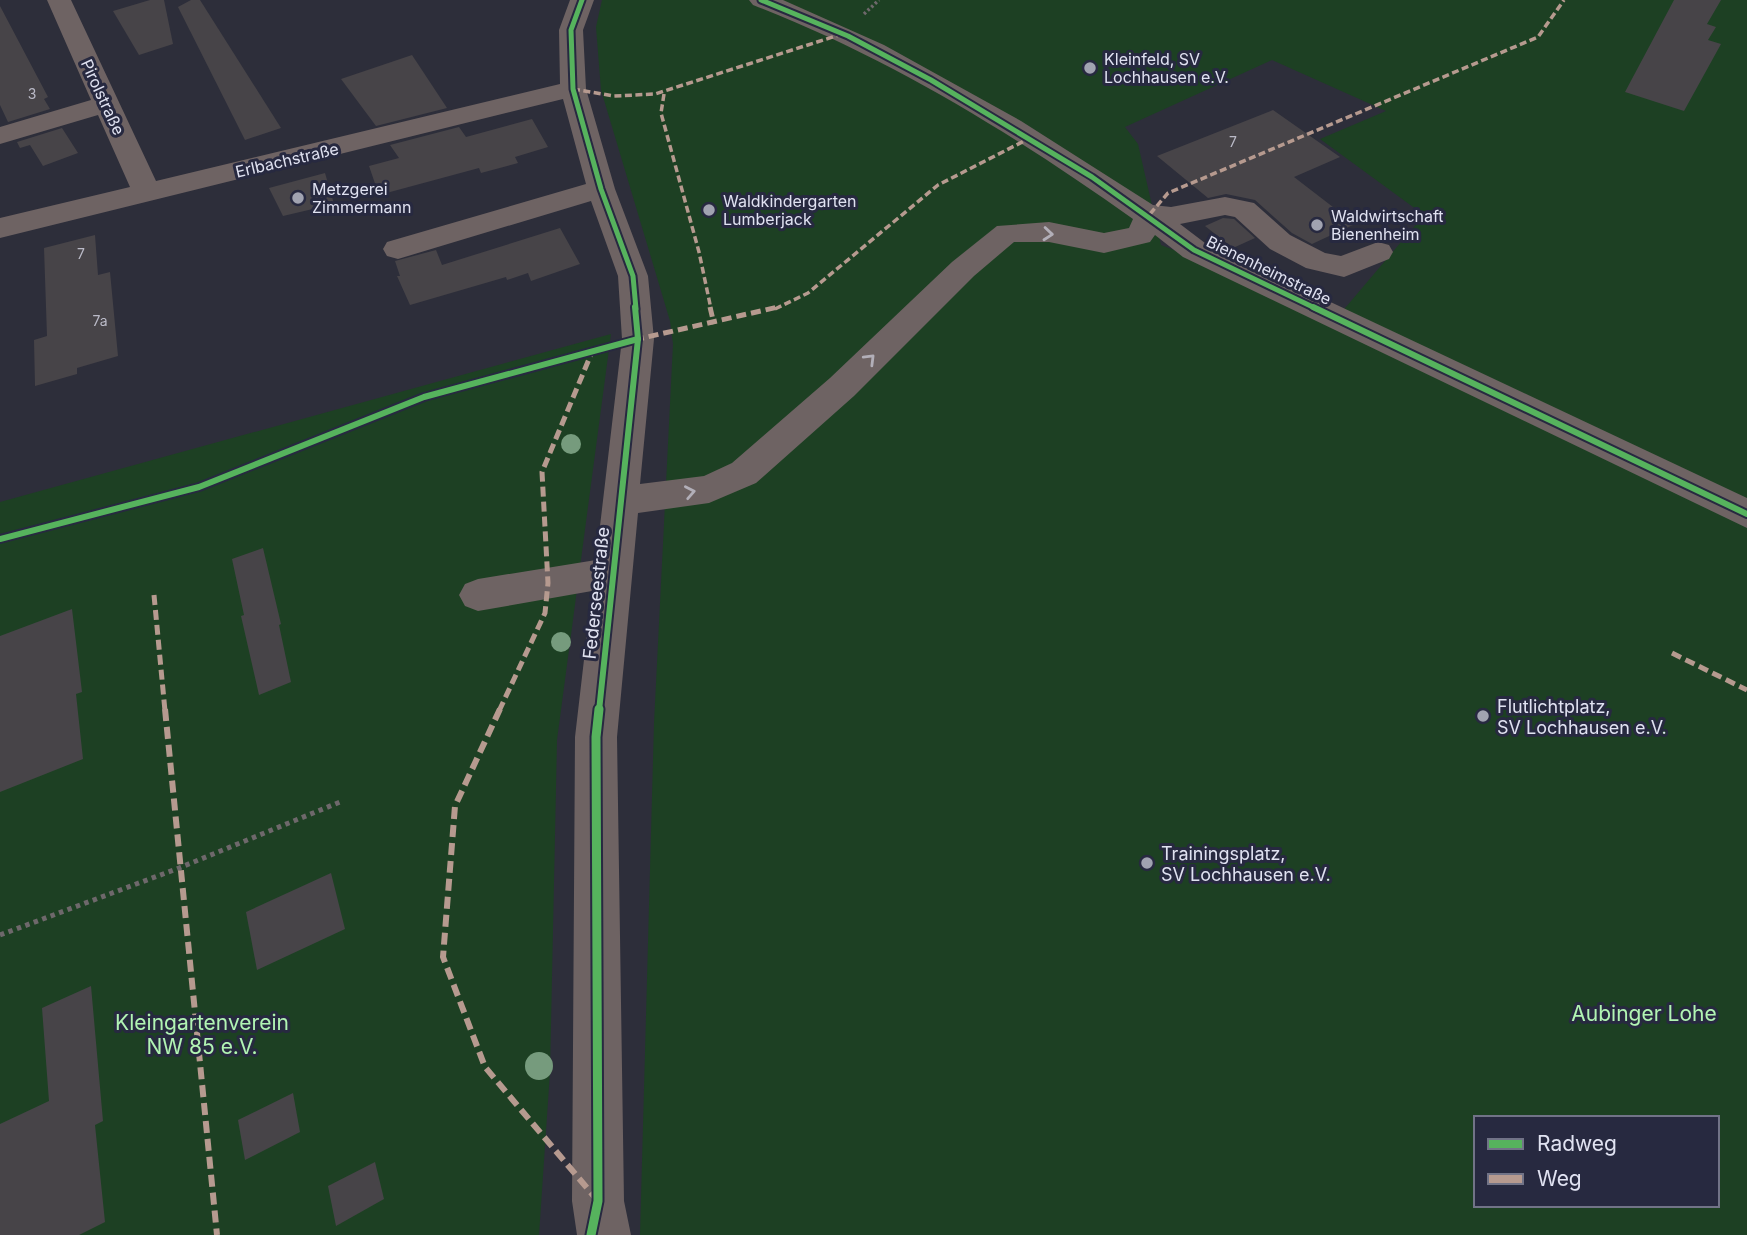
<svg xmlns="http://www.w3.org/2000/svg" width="1747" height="1235" viewBox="0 0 1747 1235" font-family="Inter,sans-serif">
<rect width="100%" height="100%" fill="#2d2e3a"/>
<g fill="#1d4023" fill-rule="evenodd">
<path d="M602 0H758L839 26 776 0H1747V1235H640L654 723 673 344 670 321 601 90 596 27ZM1272 60 1386 111 1320 139 1424 215 1340 314 1161 245 1138 144 1125 127ZM1476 1118H1717V1205H1476Z"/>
<path d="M611 334 557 740 550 1072 539 1235H0V502Z"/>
</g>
<g fill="#474448">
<path d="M150 0H164L173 44 139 55 113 11Z"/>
<path d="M191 0H200L281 128 245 140 178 7Z"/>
<path d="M1674 0H1721L1707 24 1716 27 1708 40 1721 44 1684 111 1625 92Z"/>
<path d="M0 6 48 97 44 99 50 109 8 122 0 105Z"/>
<path d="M412 55 447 108 376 126 341 79Z"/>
<path d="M1273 110 1340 157 1294 177 1355 224 1312 244 1292 233 1255 200 1226 194 1208 198 1157 156Z"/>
<path d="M532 119 548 147 515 157 518 163 481 173 479 168 379 195 369 166 399 158 390 145 459 127 466 137Z"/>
<path d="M62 128 78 153 43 166 30 145 20 148 17 142Z"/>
<path d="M325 173 334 204 283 216 269 188Z"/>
<path d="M1223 218 1234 219 1255 238 1233 248 1205 226Z"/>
<path d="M560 228 580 264 531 281 528 273 507 280 506 277 410 305 397 276H400L395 261 436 250 442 265Z"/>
<path d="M95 235 98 275 110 272 118 356 77 368V374L35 386 34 340 47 336 44 248Z"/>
<path d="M263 548 281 624 279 625 291 682 259 695 241 616 244 615 232 559Z"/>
<path d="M72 609 82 692 76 694 83 759 0 792V636Z"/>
<path d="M331 873 345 929 257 970 246 912Z"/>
<path d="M91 986 103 1121 95 1125 105 1222 79 1235H0V1124L49 1101 42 1008Z"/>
<path d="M293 1093 300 1132 245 1160 238 1120Z"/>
<path d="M375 1162 384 1199 336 1226 328 1186Z"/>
</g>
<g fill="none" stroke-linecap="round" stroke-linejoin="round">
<path stroke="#6e686b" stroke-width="3.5" stroke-dasharray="2.5 2.5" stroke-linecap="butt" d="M864 14 879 0"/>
<path stroke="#6e686b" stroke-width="5" stroke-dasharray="4.5 4.5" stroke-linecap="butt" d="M0 935 179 868 340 802"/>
<path fill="#6e6363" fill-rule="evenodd" d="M47 0H71L156 181 560 84 559 30 570 0H594L583 30 586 89 615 189 648 276 654 339 640 484 704 476 732 463 830 378 952 262 997 226 1049 222 1104 233 1129 228 1133 219C1015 135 888 57 753 5L749 0H783L884 45 1021 121 1153 205 1171 207 1225 197 1254 203 1290 235 1325 253 1341 256 1378 242 1389 245 1393 252 1389 259 1344 277 1306 268 1270 249 1235 217 1225 215 1180 224 1205 243 1747 498V528L1183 257 1155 235 1150 242 1104 253 1049 242H1014L974 276 854 396 756 483 709 503 638 513 617 737 624 1201 631 1235H577L572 1201 575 737 592 591 478 611 465 606 459 595 465 584 478 579 596 560 622 339 618 276 591 201 398 259 387 256 383 249 387 242 586 184 563 99 0 238V218L130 187 98 115 0 144V127L91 100Z"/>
<g stroke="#b69a8f" stroke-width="3.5" stroke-dasharray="7 3.5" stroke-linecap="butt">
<path d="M573 89 614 96 655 94 842 34"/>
<path d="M664 94 661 113 699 252 711 309"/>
<path d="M1150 214 1168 193 1538 37 1564 0"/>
<path d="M775 309 808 293 938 185 1030 138"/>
</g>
<g stroke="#b69a8f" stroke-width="5" stroke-dasharray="10 5" stroke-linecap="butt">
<path d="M710 307 714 324"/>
<path d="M634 340 778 307"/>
<path d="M154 595 165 711"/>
<path d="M1672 653 1747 690"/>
<path d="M499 711 545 613 548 583 542 472 592 352"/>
</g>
<g stroke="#b69a8f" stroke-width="6" stroke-dasharray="12 6" stroke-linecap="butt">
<path d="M165 709 217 1235"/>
<path d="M500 709 455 806 443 957 485 1067 598 1201"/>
</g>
<g stroke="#272940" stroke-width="9">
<g id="cycleway-far2">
<path d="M582 0 571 30 573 89 601 189 633 276 636 309"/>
<path d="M761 0 848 36 931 80 1092 177 1194 250 1317 309"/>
</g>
</g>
<g stroke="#272940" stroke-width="10">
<g id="cycleway-far1">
<path d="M1313 307 1747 514"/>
<path d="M0 539 199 487 424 397 638 339"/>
<path d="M599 711 638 339 635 307"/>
</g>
</g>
<g stroke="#272940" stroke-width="13">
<path id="cycleway" d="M591 1235 598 1201 596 737 599 709"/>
</g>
<use href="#cycleway-far2" stroke="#56b35d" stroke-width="5"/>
<use href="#cycleway-far1" stroke="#56b35d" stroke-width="6"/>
<use href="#cycleway" stroke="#56b35d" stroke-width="9"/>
</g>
<g fill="#769b7d">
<circle cx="571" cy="444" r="10"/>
<circle cx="561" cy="642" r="10"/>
<circle cx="539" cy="1066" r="14"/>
</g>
<defs><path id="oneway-chevron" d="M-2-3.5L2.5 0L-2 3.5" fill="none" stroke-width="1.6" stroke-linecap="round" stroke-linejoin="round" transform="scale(1.75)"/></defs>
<g stroke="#b2afb8">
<use href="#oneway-chevron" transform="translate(1048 234) rotate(5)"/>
<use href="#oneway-chevron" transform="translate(870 359) rotate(-45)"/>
<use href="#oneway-chevron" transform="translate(690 492) rotate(-11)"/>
</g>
<g fill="#a1a3b1" stroke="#272940" stroke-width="2.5">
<circle cx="1090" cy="68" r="7"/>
<circle cx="298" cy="198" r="7"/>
<circle cx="709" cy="210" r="7"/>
<circle cx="1317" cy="225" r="7"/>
<circle cx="1483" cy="716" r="7"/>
<circle cx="1147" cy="863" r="7"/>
</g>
<g text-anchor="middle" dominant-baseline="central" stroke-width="6" stroke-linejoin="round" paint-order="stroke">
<g font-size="14" fill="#babac7">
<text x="32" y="93">3</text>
<text x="1233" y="141">7</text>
<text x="81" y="253">7</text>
<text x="100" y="320">7a</text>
</g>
<g font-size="16" fill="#e0e2f1" stroke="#272940" text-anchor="start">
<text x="1104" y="59">Kleinfeld, SV<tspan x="1104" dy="18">Lochhausen e.V.</tspan></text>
<text x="312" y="189">Metzgerei<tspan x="312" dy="18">Zimmermann</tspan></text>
<text x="723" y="201">Waldkindergarten<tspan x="723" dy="18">Lumberjack</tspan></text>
<text x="1331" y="216">Waldwirtschaft<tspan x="1331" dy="18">Bienenheim</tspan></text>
</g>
<g font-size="16" fill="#e0e2f1" stroke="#272940">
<text transform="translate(103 97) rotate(65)">Pirolstraße</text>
<text transform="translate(287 160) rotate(-13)">Erlbachstraße</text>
<text transform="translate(1269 270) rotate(26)">Bienenheimstraße</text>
</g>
<g font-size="18" fill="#e0e2f1" stroke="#272940">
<text transform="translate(596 593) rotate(-84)">Federseestraße</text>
</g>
<g font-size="18" fill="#e0e2f1" stroke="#272940" text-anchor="start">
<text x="1497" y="706">Flutlichtplatz,<tspan x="1497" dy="21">SV Lochhausen e.V.</tspan></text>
<text x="1161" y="853">Trainingsplatz,<tspan x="1161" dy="21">SV Lochhausen e.V.</tspan></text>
</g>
<g font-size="21" fill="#b1f4b3" stroke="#272940">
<text x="1644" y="1013">Aubinger Lohe</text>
<text x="202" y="1022">Kleingartenverein<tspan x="202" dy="24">NW 85 e.V.</tspan></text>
</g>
</g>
<rect x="1474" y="1116" width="245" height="91" fill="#272940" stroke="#717387" stroke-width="2"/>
<rect x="1488" y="1139" width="35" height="10" fill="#56b35d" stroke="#717387" stroke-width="2"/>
<text x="1537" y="1151" font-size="21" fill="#e0e2f1">Radweg</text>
<rect x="1488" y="1174" width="35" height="10" fill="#b69a8f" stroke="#717387" stroke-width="2"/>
<text x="1537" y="1186" font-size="21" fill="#e0e2f1">Weg</text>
</svg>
